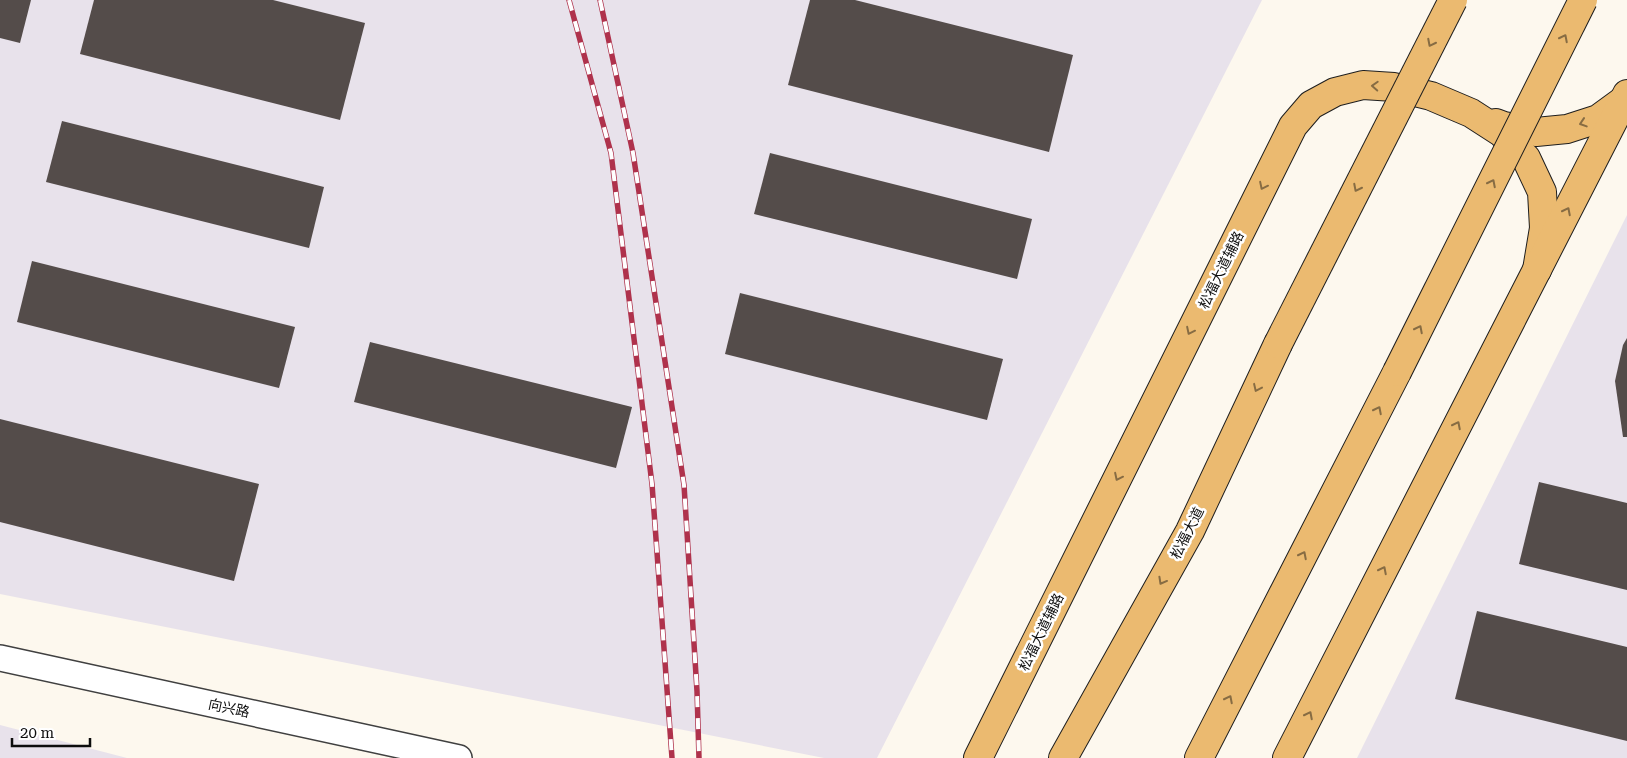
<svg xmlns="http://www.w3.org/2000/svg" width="1627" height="758" viewBox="0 0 1627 758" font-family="'Roboto Serif','Noto Sans SC',serif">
<rect width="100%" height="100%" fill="#fdf8ee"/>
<g fill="#e8e2eb">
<path d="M0 0H1262L877 758H824L0 594Z"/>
<path d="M1627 215V758H1357Z"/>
<path d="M0 725 127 758H0Z"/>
</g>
<g fill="#544c4a">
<path d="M0 0H31L20 43 0 38Z"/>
<path d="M94 0H273L365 23 340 120 80 54Z"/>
<path d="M810 0H855L1073 55 1049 152 788 85Z"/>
<path d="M62 121 324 187 309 248 46 182Z"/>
<path d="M770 153 1032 219 1017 279 754 214Z"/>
<path d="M32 261 295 327 279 388 17 322Z"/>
<path d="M740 293 1003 359 987 420 725 354Z"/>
<path d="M1627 338V437H1623L1615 381 1623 345Z"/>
<path d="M370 342 632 407 616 468 354 402Z"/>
<path d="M0 419 259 484 234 581 0 522Z"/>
<path d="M1539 482 1627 503V590L1519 564Z"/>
<path d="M1477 611 1627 647V741L1455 699Z"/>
</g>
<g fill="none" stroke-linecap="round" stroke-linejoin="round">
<g stroke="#404040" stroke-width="28">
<path id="minor" d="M0 658 459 758"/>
</g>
<g stroke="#1e1e1e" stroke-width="30">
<g id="major">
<path d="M1496 123 1504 126 1536 132 1567 129 1598 119 1624 100"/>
<path d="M978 758 1293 126 1311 105 1335 92 1363 85 1394 87 1431 96 1471 113 1502 133 1526 158 1542 192 1544 228 1537 270"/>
<path d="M1063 758 1190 531 1278 344"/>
<path d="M1199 758 1397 372"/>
<path d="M1287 758 1627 94"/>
</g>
</g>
<use href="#minor" stroke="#fff" stroke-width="25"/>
<use href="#major" stroke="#ebba70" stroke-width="28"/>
<g stroke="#af324c" stroke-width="5.5">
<g id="rail">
<path d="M569 0 611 153 652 484 672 758"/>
<path d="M600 0 633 153 684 485 697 691 699 758"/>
</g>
</g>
<use href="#rail" stroke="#fff" stroke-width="4" stroke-dasharray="11" stroke-linecap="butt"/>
<g stroke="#1e1e1e" stroke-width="30" stroke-linecap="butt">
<g id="major-bridge">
<path d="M1278 344 1453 0"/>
<path d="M1397 372 1583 0"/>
</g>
</g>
<use href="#major-bridge" stroke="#ebba70" stroke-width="28"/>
</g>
<defs><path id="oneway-chevron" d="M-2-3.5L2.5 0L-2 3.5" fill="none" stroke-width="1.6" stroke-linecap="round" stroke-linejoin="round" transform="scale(1.25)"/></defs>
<g stroke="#876c43">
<use href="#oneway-chevron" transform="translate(1564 38) rotate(-63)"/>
<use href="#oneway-chevron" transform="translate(1431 43) rotate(117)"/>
<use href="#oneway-chevron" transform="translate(1375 86) rotate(-177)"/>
<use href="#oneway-chevron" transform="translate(1583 123) rotate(162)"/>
<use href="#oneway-chevron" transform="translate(1492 183) rotate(-63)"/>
<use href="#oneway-chevron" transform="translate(1263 186) rotate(116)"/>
<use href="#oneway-chevron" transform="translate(1357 188) rotate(117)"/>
<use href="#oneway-chevron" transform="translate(1567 211) rotate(-63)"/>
<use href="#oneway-chevron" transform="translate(1419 329) rotate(-63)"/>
<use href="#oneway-chevron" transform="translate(1190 331) rotate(116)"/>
<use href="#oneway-chevron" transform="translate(1257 388) rotate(115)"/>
<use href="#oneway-chevron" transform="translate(1378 410) rotate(-63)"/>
<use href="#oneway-chevron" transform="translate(1457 425) rotate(-63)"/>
<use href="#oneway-chevron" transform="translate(1118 477) rotate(116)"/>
<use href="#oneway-chevron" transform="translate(1303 555) rotate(-63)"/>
<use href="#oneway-chevron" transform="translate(1383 570) rotate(-63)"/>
<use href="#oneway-chevron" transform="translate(1162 581) rotate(119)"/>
<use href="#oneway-chevron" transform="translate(1229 699) rotate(-63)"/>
<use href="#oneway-chevron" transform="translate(1309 715) rotate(-63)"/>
</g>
<g text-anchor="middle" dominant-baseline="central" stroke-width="5" stroke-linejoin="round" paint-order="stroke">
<g font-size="14" fill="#0d0d0d" stroke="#fff">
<text transform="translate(1221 270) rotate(-64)">松福大道辅路</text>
<text transform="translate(1187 533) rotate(-63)">松福大道</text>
<text transform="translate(1041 632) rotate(-64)">松福大道辅路</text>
<text transform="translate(229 708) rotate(12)">向兴路</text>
</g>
</g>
<path d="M12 738v8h78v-8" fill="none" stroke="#0d0d0d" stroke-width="2.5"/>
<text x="20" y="738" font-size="15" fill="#0d0d0d" stroke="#ffffff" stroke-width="4" paint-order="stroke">20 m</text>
</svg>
